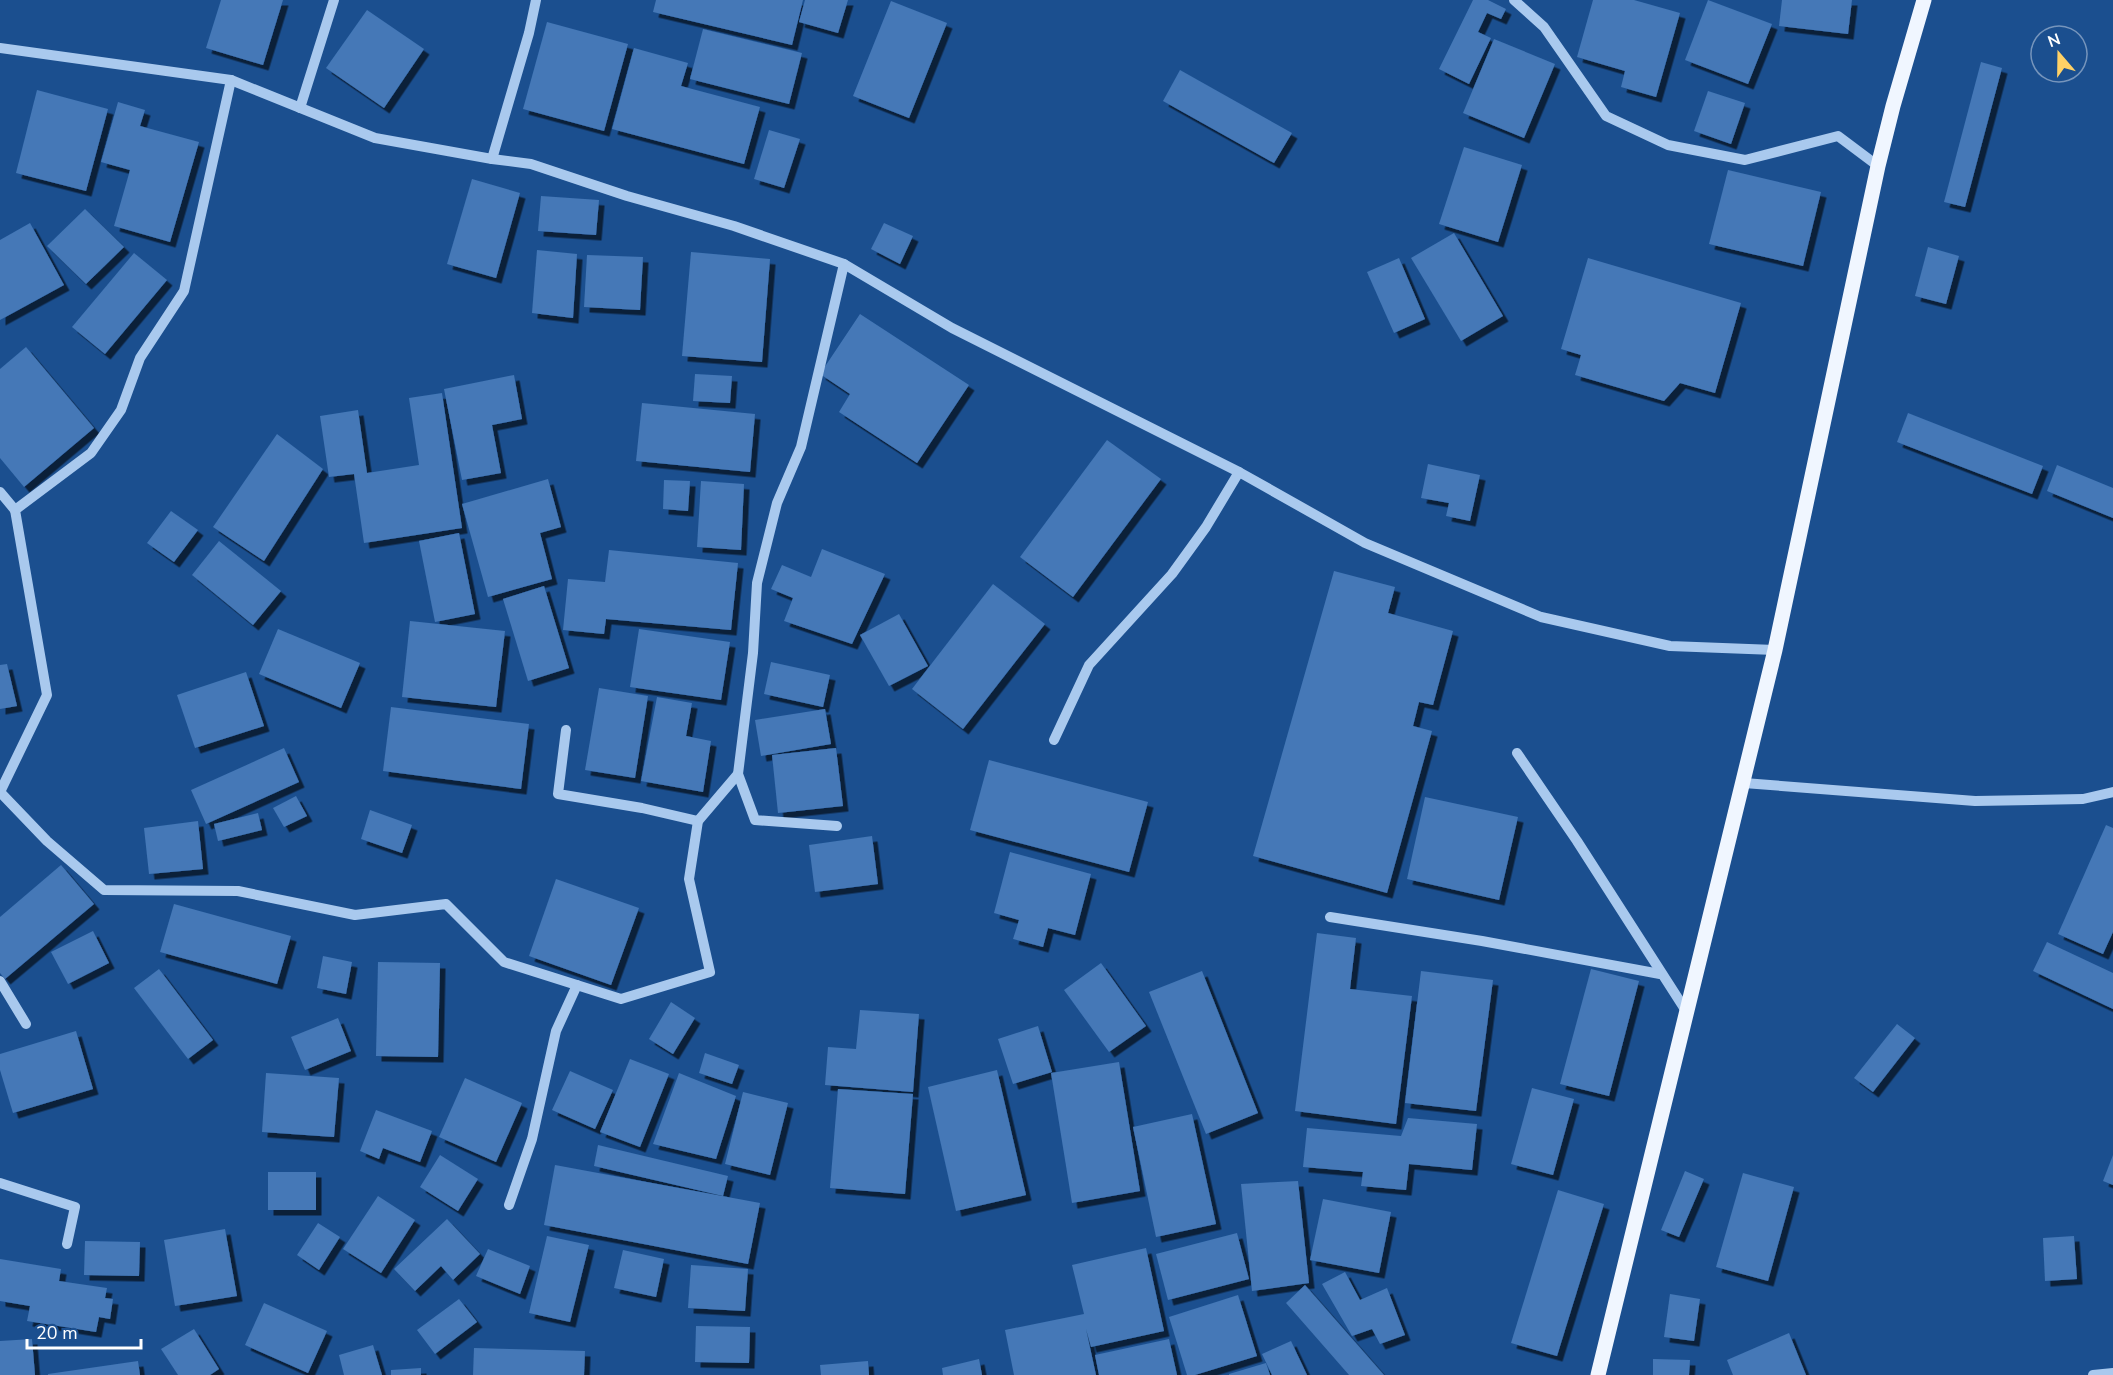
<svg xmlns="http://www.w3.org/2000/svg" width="2113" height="1375" viewBox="0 0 2113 1375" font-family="'Nunito Sans',sans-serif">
<defs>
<filter id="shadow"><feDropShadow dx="5.5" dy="5.5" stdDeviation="0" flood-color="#0009"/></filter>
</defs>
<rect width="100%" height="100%" fill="#1b4f8f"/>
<g fill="#4478b7" filter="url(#shadow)">
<path d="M221 0H283L263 65 206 48Z"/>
<path d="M656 0H803L792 45 653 12Z"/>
<path d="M805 0H848L838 33 799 22Z"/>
<path d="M1473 0H1488L1506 9 1501 19 1487 13 1478 32 1491 38 1469 84 1439 69Z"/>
<path d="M1593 0H1634L1680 13 1656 97 1621 87 1625 71 1577 57Z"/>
<path d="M1708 0 1772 24 1748 84 1685 60Z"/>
<path d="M1782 0H1852L1848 34 1779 26Z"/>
<path d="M891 1 947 23 909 118 853 96Z"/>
<path d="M367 10 424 49 384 108 326 68Z"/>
<path d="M547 22 628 44 604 131 523 109Z"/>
<path d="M703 29 802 53 789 104 690 79Z"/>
<path d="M1494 39 1555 64 1524 138 1463 113Z"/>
<path d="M634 48 688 63 681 86 760 107 744 164 612 129Z"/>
<path d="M1981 62 2002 68 1965 207 1944 202Z"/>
<path d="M1180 70 1292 133 1274 163 1163 101Z"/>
<path d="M37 90 108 109 86 191 16 173Z"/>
<path d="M1708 91 1745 103 1731 144 1694 131Z"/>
<path d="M118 102 145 110 140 126 199 142 170 242 114 226 130 170 101 162Z"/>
<path d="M769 130 800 139 784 188 754 179Z"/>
<path d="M1464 147 1522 165 1498 242 1439 224Z"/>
<path d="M1728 170 1821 192 1803 266 1709 244Z"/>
<path d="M472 179 520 193 496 278 447 264Z"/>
<path d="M541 196 599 200 596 235 538 231Z"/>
<path d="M85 209 124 247 86 284 47 246Z"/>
<path d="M30 223 64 285 0 320V240Z"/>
<path d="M884 223 913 236 900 264 871 249Z"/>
<path d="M1454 233 1503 316 1461 341 1411 258Z"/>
<path d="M1928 247 1959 256 1946 304 1915 296Z"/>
<path d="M537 250 577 254 573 318 532 313Z"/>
<path d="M691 252 770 259 762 362 682 356Z"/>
<path d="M134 253 167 280 105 354 72 327Z"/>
<path d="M587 255 643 257 640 310 584 307Z"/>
<path d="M1399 258 1425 319 1394 333 1367 272Z"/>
<path d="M1588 258 1741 303 1715 393 1680 383 1664 401 1575 375 1581 355 1561 349Z"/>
<path d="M860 314 969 385 917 463 839 412 850 394 820 374Z"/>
<path d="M26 347 94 428 24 487 0 458V369Z"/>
<path d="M695 374 732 376 730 403 693 401Z"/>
<path d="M514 375 522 419 492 425 501 473 462 480 444 389Z"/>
<path d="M442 393 462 528 364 543 354 474 329 477 320 416 358 410 367 473 419 465 409 398Z"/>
<path d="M642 403 755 414 750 472 636 461Z"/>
<path d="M1908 413 2043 466 2032 494 1897 442Z"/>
<path d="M277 434 323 469 264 561 213 527Z"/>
<path d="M1107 440 1161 479 1073 597 1020 557Z"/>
<path d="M1428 464 1480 475 1470 521 1446 516 1449 503 1421 498Z"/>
<path d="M2057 465 2113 488V518L2047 491Z"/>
<path d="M548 479 561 527 540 533 552 579 488 597 462 504Z"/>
<path d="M664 480 690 481 688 511 663 509Z"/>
<path d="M701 481 744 484 741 550 697 547Z"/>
<path d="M171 511 198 530 174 562 147 543Z"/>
<path d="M459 533 475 614 435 622 419 541Z"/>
<path d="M219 541 281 591 253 625 192 575Z"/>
<path d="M822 549 885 574 852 644 784 621 793 598 771 589 782 565 811 577Z"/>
<path d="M609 550 738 563 731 630 606 619 604 634 563 630 568 579 605 582Z"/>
<path d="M1334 571 1395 587 1388 613 1453 631 1433 705 1419 702 1413 726 1432 731 1387 893 1253 856Z"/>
<path d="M993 584 1045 624 963 729 912 689Z"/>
<path d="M544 586 569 668 528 681 503 599Z"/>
<path d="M899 614 928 666 889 686 860 635Z"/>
<path d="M410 621 505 631 496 707 402 697Z"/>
<path d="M278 629 360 663 341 708 259 674Z"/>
<path d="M639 629 730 642 721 700 630 687Z"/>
<path d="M771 662 830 675 823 707 764 694Z"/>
<path d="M7 664 17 706 0 709V665Z"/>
<path d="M246 672 264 726 195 748 177 695Z"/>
<path d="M599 688 648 696 635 778 585 770Z"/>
<path d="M657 697 692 703 686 736 711 741 703 792 641 781Z"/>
<path d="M391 707 529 724 521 789 383 771Z"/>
<path d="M825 709 831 744 761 756 755 720Z"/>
<path d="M284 748 299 782 206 824 191 790Z"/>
<path d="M836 748 843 806 778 813 772 755Z"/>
<path d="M989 760 1148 802 1129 872 970 830Z"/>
<path d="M296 796 307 816 284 827 273 808Z"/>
<path d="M1425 797 1518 817 1499 900 1407 879Z"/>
<path d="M370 810 412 825 402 853 361 839Z"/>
<path d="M258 813 262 830 218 841 214 824Z"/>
<path d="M198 821 203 869 149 874 144 828Z"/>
<path d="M2106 825 2113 828V932L2103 954 2058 934Z"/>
<path d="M872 836 878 884 815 892 809 845Z"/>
<path d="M1010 852 1091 874 1075 935 1048 928 1043 947 1013 939 1019 920 994 913Z"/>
<path d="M61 865 94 904 5 979 0 973V917Z"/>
<path d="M556 879 639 908 611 985 529 956Z"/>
<path d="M174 904 291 936 277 984 160 952Z"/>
<path d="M93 931 109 963 68 984 51 952Z"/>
<path d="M1317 933 1356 938 1350 989 1412 996 1396 1124 1295 1111Z"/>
<path d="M2047 942 2113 973V1009L2033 971Z"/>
<path d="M323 956 352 962 346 994 317 988Z"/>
<path d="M378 962 440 963 438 1057 376 1056Z"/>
<path d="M1101 963 1146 1026 1109 1052 1064 990Z"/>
<path d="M159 969 213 1040 188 1059 134 988Z"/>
<path d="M1591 969 1639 981 1609 1096 1560 1084Z"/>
<path d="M1202 971 1258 1113 1206 1134 1149 992Z"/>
<path d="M1421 971 1493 980 1476 1111 1405 1103Z"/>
<path d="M671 1002 695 1018 673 1054 649 1039Z"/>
<path d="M860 1010 919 1014 913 1092 825 1085 828 1047 856 1049Z"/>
<path d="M338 1018 351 1051 305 1070 291 1037Z"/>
<path d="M1897 1024 1915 1038 1873 1092 1854 1078Z"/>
<path d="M1038 1026 1052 1072 1013 1084 998 1039Z"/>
<path d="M76 1031 93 1089 13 1113 0 1070V1054Z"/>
<path d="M705 1053 739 1065 732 1084 699 1073Z"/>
<path d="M630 1059 669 1074 640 1147 600 1132Z"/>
<path d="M1119 1062 1140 1191 1072 1203 1051 1073Z"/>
<path d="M997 1070 1026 1195 956 1211 928 1087Z"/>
<path d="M570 1071 613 1090 595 1129 552 1110Z"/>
<path d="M266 1073 339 1078 334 1137 262 1132Z"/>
<path d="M679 1073 736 1096 716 1159 653 1144Z"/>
<path d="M465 1078 522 1103 496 1162 439 1137Z"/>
<path d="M1532 1088 1574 1099 1553 1175 1511 1164Z"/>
<path d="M838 1089 913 1094 905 1194 830 1188Z"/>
<path d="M743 1092 788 1103 770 1175 725 1164Z"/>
<path d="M376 1110 432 1131 420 1162 383 1148 379 1159 360 1151Z"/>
<path d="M1192 1114 1216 1224 1156 1237 1133 1127Z"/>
<path d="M1408 1118 1477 1124 1472 1170 1409 1164 1406 1190 1361 1186 1363 1172 1303 1167 1307 1128 1401 1136Z"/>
<path d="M598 1145 728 1176 723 1196 594 1166Z"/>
<path d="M440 1155 478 1179 458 1211 420 1187Z"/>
<path d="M2113 1155V1185L2103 1181Z"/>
<path d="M555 1165 760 1203 748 1264 544 1225Z"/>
<path d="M1685 1171 1704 1179 1679 1237 1661 1230Z"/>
<rect x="268" y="1172" width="48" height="38"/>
<path d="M1743 1173 1794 1187 1768 1281 1716 1267Z"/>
<path d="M1298 1181 1309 1283 1252 1291 1241 1184Z"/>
<path d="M1558 1190 1604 1204 1557 1356 1511 1343Z"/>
<path d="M378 1196 415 1220 381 1273 343 1249Z"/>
<path d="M1323 1199 1391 1212 1379 1273 1310 1260Z"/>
<path d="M447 1219 480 1254 453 1280 441 1266 415 1291 394 1269Z"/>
<path d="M318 1223 340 1237 319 1270 297 1255Z"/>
<path d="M225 1229 237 1296 175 1306 164 1240Z"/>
<path d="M1237 1233 1249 1279 1168 1300 1156 1254Z"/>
<path d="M547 1236 589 1245 570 1322 529 1313Z"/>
<path d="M2074 1236 2077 1279 2045 1281 2043 1238Z"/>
<path d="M85 1241 140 1242 139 1276 84 1275Z"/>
<path d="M1146 1248 1164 1331 1091 1347 1086 1329 1096 1375H1014L1005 1330 1084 1314 1072 1265Z"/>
<path d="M488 1249 530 1266 520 1294 476 1276Z"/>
<path d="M623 1250 664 1259 656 1297 614 1288Z"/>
<path d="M0 1259 61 1269 59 1281 107 1288 105 1298 113 1299 110 1319 99 1317 96 1332 27 1321 30 1306 0 1301Z"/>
<path d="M691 1265 748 1269 745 1311 688 1308Z"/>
<path d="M1345 1272 1360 1300 1387 1288 1405 1335 1380 1344 1372 1329 1352 1336 1322 1284Z"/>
<path d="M1305 1285 1384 1375H1349L1286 1303Z"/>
<path d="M1670 1294 1700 1299 1694 1341 1664 1337Z"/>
<path d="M1238 1295 1257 1356 1195 1375H1187L1169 1317Z"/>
<path d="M459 1299 477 1322 435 1354 417 1330Z"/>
<path d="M264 1303 327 1331 308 1373 245 1345Z"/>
<path d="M696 1326 750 1327 749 1363 695 1362Z"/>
<path d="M194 1329 219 1369 210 1375H178L161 1349Z"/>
<path d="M1789 1333 1806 1375H1733L1727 1360Z"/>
<path d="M32 1339 35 1375H0V1341Z"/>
<path d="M1169 1339 1177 1375H1099L1095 1355Z"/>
<path d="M1291 1341 1307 1375H1272L1262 1354Z"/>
<path d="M373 1345 382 1375H344L339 1355Z"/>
<path d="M474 1348 585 1351 584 1375H473Z"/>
<path d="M979 1359 982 1375H943L942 1368Z"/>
<path d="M1653 1359 1690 1360 1689 1375H1653Z"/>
<path d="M138 1361 140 1375H48V1374Z"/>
<path d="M868 1361 869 1375H821L820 1365Z"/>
<path d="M1266 1363 1270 1375H1229V1374Z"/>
<path d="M421 1368V1375H391V1370Z"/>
</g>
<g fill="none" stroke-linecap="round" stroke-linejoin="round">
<g stroke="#a9c9ee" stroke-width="10">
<path d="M1514 0 1544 27 1606 116 1668 145 1745 160 1838 136 1878 166"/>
<path d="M0 48 231 80 375 138 492 159 531 164 627 196 734 226 844 264 952 328 1239 472 1365 543 1541 617 1670 646 1775 650"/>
<path d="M300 108 334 0"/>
<path d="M492 159 529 33 536 0"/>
<path d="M0 492 15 510"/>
<path d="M566 730 558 794 642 808 698 821"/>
<path d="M1054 740 1089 665 1172 574 1206 527 1239 472"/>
<path d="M1517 753 1577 841 1688 1014"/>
<path d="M1744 783 1975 801 2083 799 2113 792"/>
<path d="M0 792 47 841 104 890 238 891 355 915 446 904 504 962 621 999 710 972 689 879 698 821 738 774"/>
<path d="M0 792 47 695 15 510 91 453 121 410 140 358 184 291 231 80"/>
<path d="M837 826 755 820 738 774 753 653 757 583 777 503 801 447 844 264"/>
<path d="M1330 917 1482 941 1660 974"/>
<path d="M0 981 26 1024"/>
<path d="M0 1183 75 1207 67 1244"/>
<path d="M509 1205 532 1139 556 1031 577 985"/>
<path d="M2093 1375 2113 1373"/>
</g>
<path stroke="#f0f6ff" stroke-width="15" d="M1598 1375 1775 650 1878 166 1893 106 1924 0"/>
</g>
<g transform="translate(2059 54) rotate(340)"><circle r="28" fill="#1b4f8f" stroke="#7695bc" stroke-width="1.5"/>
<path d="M0-4.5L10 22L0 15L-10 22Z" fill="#ffd166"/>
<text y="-9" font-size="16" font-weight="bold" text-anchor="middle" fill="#ffffff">N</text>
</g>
<path d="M27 1339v9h114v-9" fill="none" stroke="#ffffff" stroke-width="3"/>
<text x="36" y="1339" font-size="18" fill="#ffffff" stroke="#1b4f8f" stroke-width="4.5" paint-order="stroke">20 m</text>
</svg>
